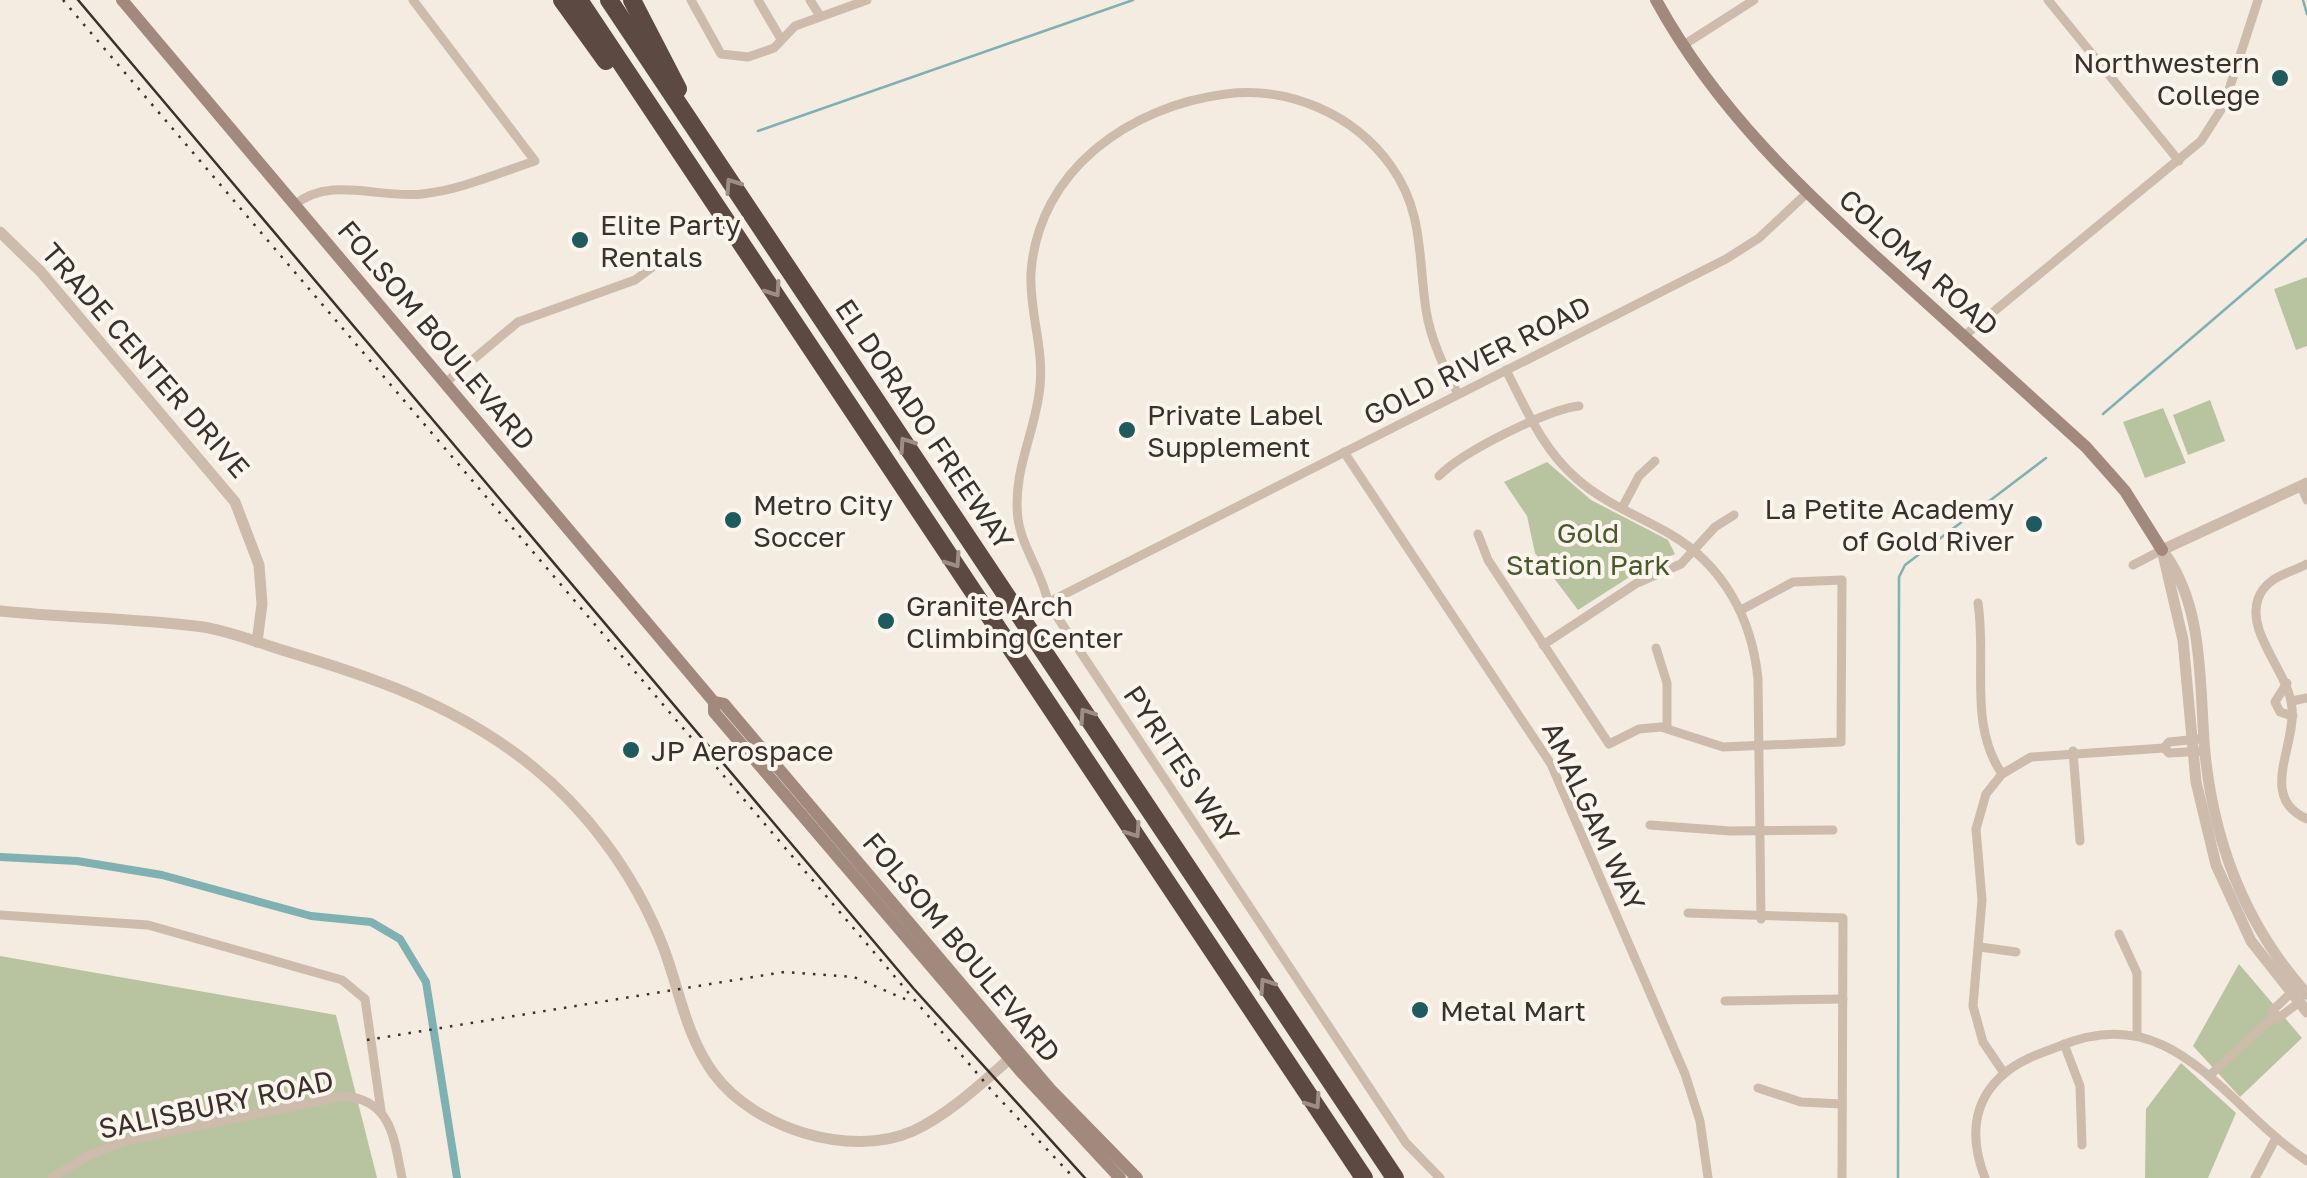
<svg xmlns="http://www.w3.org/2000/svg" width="2307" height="1178" viewBox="0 0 2307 1178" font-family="'Golos Text',sans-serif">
<rect width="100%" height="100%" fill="#f4ebe1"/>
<g fill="#b8c4a0">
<path d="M2307 277V346L2296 350 2274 289Z"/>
<path d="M2210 400 2225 441 2188 455 2173 415Z"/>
<path d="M2163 408 2186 463 2145 478 2123 422Z"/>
<path d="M1547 462 1591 500 1668 540 1675 554 1642 569 1578 610 1535 553 1527 516 1504 482Z"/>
<path d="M0 956 336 1015 377 1178H0Z"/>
<path d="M2239 964 2302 1038 2240 1097 2193 1046Z"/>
<path d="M2181 1063 2236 1113 2208 1178H2145L2146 1109Z"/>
</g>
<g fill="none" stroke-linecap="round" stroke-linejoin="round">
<g stroke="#7fb0b2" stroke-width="2.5">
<path d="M2303 0 2307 14"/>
<path d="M758 131 1133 0"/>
<path d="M2103 414 2307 239"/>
<path d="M1898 1178 1899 577 1905 565 2046 458"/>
</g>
<path stroke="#7fb0b2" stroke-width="8" d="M0 857 77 861 162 875 311 916 371 922 400 939 426 982 457 1178"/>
<g stroke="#cdbbac" stroke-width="9">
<path d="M691 0 721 54 748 57 774 48 795 26 867 0"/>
<path d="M758 0 781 39"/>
<path d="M810 0 820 16"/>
<path d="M2048 0 2179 161"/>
<path d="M1682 46 1754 0"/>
<path d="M294 205C332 175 377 199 422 194 461 190 498 173 535 161L413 0"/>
<path d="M1964 336 2201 141 2224 105 2258 0"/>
<path d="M1506 370C1526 409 1543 450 1577 479 1604 503 1639 516 1670 534 1723 565 1752 618 1758 679L1761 919"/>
<path d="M445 383 518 322 635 280 654 266"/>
<path d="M1344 452 1551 764 1685 1074 1700 1121 1708 1178"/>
<path d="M1439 476C1462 452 1546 410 1579 406"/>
<path d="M2301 486 2307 500"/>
<path d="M1622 508 1639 476 1655 461"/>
<path d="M1478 534 1488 560 1609 744 1639 729 1661 727 1723 747 1841 742 1842 580 1793 582 1741 610"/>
<path d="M2307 564C2289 574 2266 576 2258 599 2246 634 2289 672 2292 708 2296 746 2258 798 2307 819"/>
<path d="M2133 565 2162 550"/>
<path d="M1049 602 1726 259 1759 238 1806 194"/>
<path d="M1978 603C1987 662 1968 724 2002 774"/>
<path d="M1543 645 1637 583 1681 564 1715 527 1734 515"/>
<path d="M1656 648 1667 683V727"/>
<path d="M2287 683 2275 702 2280 712 2293 716"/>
<path d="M2292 701 2307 698"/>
<path d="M2164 748 2169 742 2198 739"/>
<path d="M2073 751 2080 841"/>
<path d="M1650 825 1730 831 1833 830"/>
<path d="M1688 913 1843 918 1842 1178"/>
<path d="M0 915 148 925 342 980 365 999 381 1111"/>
<path d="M2119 934 2137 973V1035"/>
<path d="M1980 947 2016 952"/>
<path d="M1725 1001 1843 999"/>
<path d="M2272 1018V1011L2294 990"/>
<path d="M2064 1044 2080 1086 2082 1145"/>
<path d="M2004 1073 1983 1042 1973 1006 1982 900 1976 829 1986 794 2002 774 2031 757 2164 748 2169 753 2205 751"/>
<path d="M2209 1076 2272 1018 2277 1019 2301 1001"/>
<path d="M1758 1088 1801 1102 1842 1104"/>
<path d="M52 1178 87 1156 126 1141 344 1096C392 1100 394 1139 402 1178"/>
<path d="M1440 1178 1406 1143 1048 603C1044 576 1022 548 1018 519 1012 470 1036 432 1040 386 1044 347 1029 311 1031 273 1038 170 1130 106 1226 94 1289 86 1354 114 1391 166 1424 212 1418 257 1426 310 1431 341 1444 367 1458 394"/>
<path d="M1985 1178C1970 1140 1971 1101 2005 1073 2020 1060 2041 1053 2060 1046 2174 998 2224 1106 2307 1161"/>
<path d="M2255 1178 2276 1138"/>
</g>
<g stroke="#cdbbac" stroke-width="11">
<path d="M0 232 41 272 235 502 259 565 262 604 257 642"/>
<path d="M2162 550 2183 640 2196 782 2216 865 2251 941 2307 1012"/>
<path d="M2162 550 2307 483"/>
<path d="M2165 554C2205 609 2199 687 2205 753 2214 843 2246 926 2307 994"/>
<path d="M0 611C67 618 135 618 203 627 229 631 257 642 282 650 366 675 444 701 515 753 582 802 634 871 664 949 680 992 686 1036 714 1074 754 1128 850 1159 913 1131 950 1114 984 1081 1015 1054"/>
</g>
<g stroke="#a18a7d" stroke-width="12">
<path d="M122 0 714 702 724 704 1050 1089 1137 1178"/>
<path d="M1656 0C1716 110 1802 190 1894 273 1958 331 2022 389 2086 447L2125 491 2162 550"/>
<path d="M714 702V712L1023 1074 1120 1178"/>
</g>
<g stroke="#5c4a42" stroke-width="18">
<path d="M562 0 606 61"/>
<path d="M579 0 1364 1178"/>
<path d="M609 0 1395 1178"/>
<path d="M632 0 678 89"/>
</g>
<path stroke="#3b302b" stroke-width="2.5" d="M78 0 914 989 1085 1178"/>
<g stroke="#3b302b" stroke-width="2.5" stroke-dasharray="2.5 8" stroke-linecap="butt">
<path d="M63 0 993 1092 1074 1178"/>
<path d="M367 1040 784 972 854 977 907 1000"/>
</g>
</g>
<defs><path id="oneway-chevron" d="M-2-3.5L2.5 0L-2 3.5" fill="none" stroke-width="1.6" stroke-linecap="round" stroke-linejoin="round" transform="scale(2.5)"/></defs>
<g stroke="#9c8e87">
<use href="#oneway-chevron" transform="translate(732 185) rotate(-124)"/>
<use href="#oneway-chevron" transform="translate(774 290) rotate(56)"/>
<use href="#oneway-chevron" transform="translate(906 444) rotate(-124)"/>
<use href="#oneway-chevron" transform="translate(954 561) rotate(56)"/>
<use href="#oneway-chevron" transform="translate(1086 715) rotate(-124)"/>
<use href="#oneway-chevron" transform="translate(1134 831) rotate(56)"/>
<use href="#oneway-chevron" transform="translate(1266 985) rotate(-124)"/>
<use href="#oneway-chevron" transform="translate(1314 1102) rotate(56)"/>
</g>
<g fill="#1f5a5e" stroke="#fbf5ee" stroke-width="4">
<circle cx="2280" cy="78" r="10"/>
<circle cx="580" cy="240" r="10"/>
<circle cx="1127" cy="430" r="10"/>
<circle cx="733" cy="520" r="10"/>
<circle cx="2034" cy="524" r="10"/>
<circle cx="886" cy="621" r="10"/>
<circle cx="631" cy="750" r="10"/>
<circle cx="1420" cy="1010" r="10"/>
</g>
<g text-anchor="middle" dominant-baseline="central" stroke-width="8" stroke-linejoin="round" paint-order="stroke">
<g font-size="28" fill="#3b302b" stroke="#fbf5ee" text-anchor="start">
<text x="2260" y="62" text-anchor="end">Northwestern<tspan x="2260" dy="32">College</tspan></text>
<text x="600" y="224">Elite Party<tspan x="600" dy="32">Rentals</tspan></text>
<text x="1147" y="414">Private Label<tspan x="1147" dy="32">Supplement</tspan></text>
<text x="753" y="504">Metro City<tspan x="753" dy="32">Soccer</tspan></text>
<text x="2014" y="508" text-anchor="end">La Petite Academy<tspan x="2014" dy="32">of Gold River</tspan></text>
<text x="906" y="605">Granite Arch<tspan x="906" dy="32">Climbing Center</tspan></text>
<text x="651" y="750">JP Aerospace</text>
<text x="1440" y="1010">Metal Mart</text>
</g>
<g font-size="28" fill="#3b302b" stroke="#fbf5ee">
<text transform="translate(1919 262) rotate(42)">COLOMA ROAD</text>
<text transform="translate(437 335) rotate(50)">FOLSOM BOULEVARD</text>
<text transform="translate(146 360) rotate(49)">TRADE CENTER DRIVE</text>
<text transform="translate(1477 360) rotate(-27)">GOLD RIVER ROAD</text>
<text transform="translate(925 424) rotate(56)">EL DORADO FREEWAY</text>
<text transform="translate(1182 764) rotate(56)">PYRITES WAY</text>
<text transform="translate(1594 816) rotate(65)">AMALGAM WAY</text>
<text transform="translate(962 947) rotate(50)">FOLSOM BOULEVARD</text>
<text transform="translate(216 1104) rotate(-12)">SALISBURY ROAD</text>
</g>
<g font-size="28" fill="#4a5a2e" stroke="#fbf5ee">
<text x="1588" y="532">Gold<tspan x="1588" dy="32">Station Park</tspan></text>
</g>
</g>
</svg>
